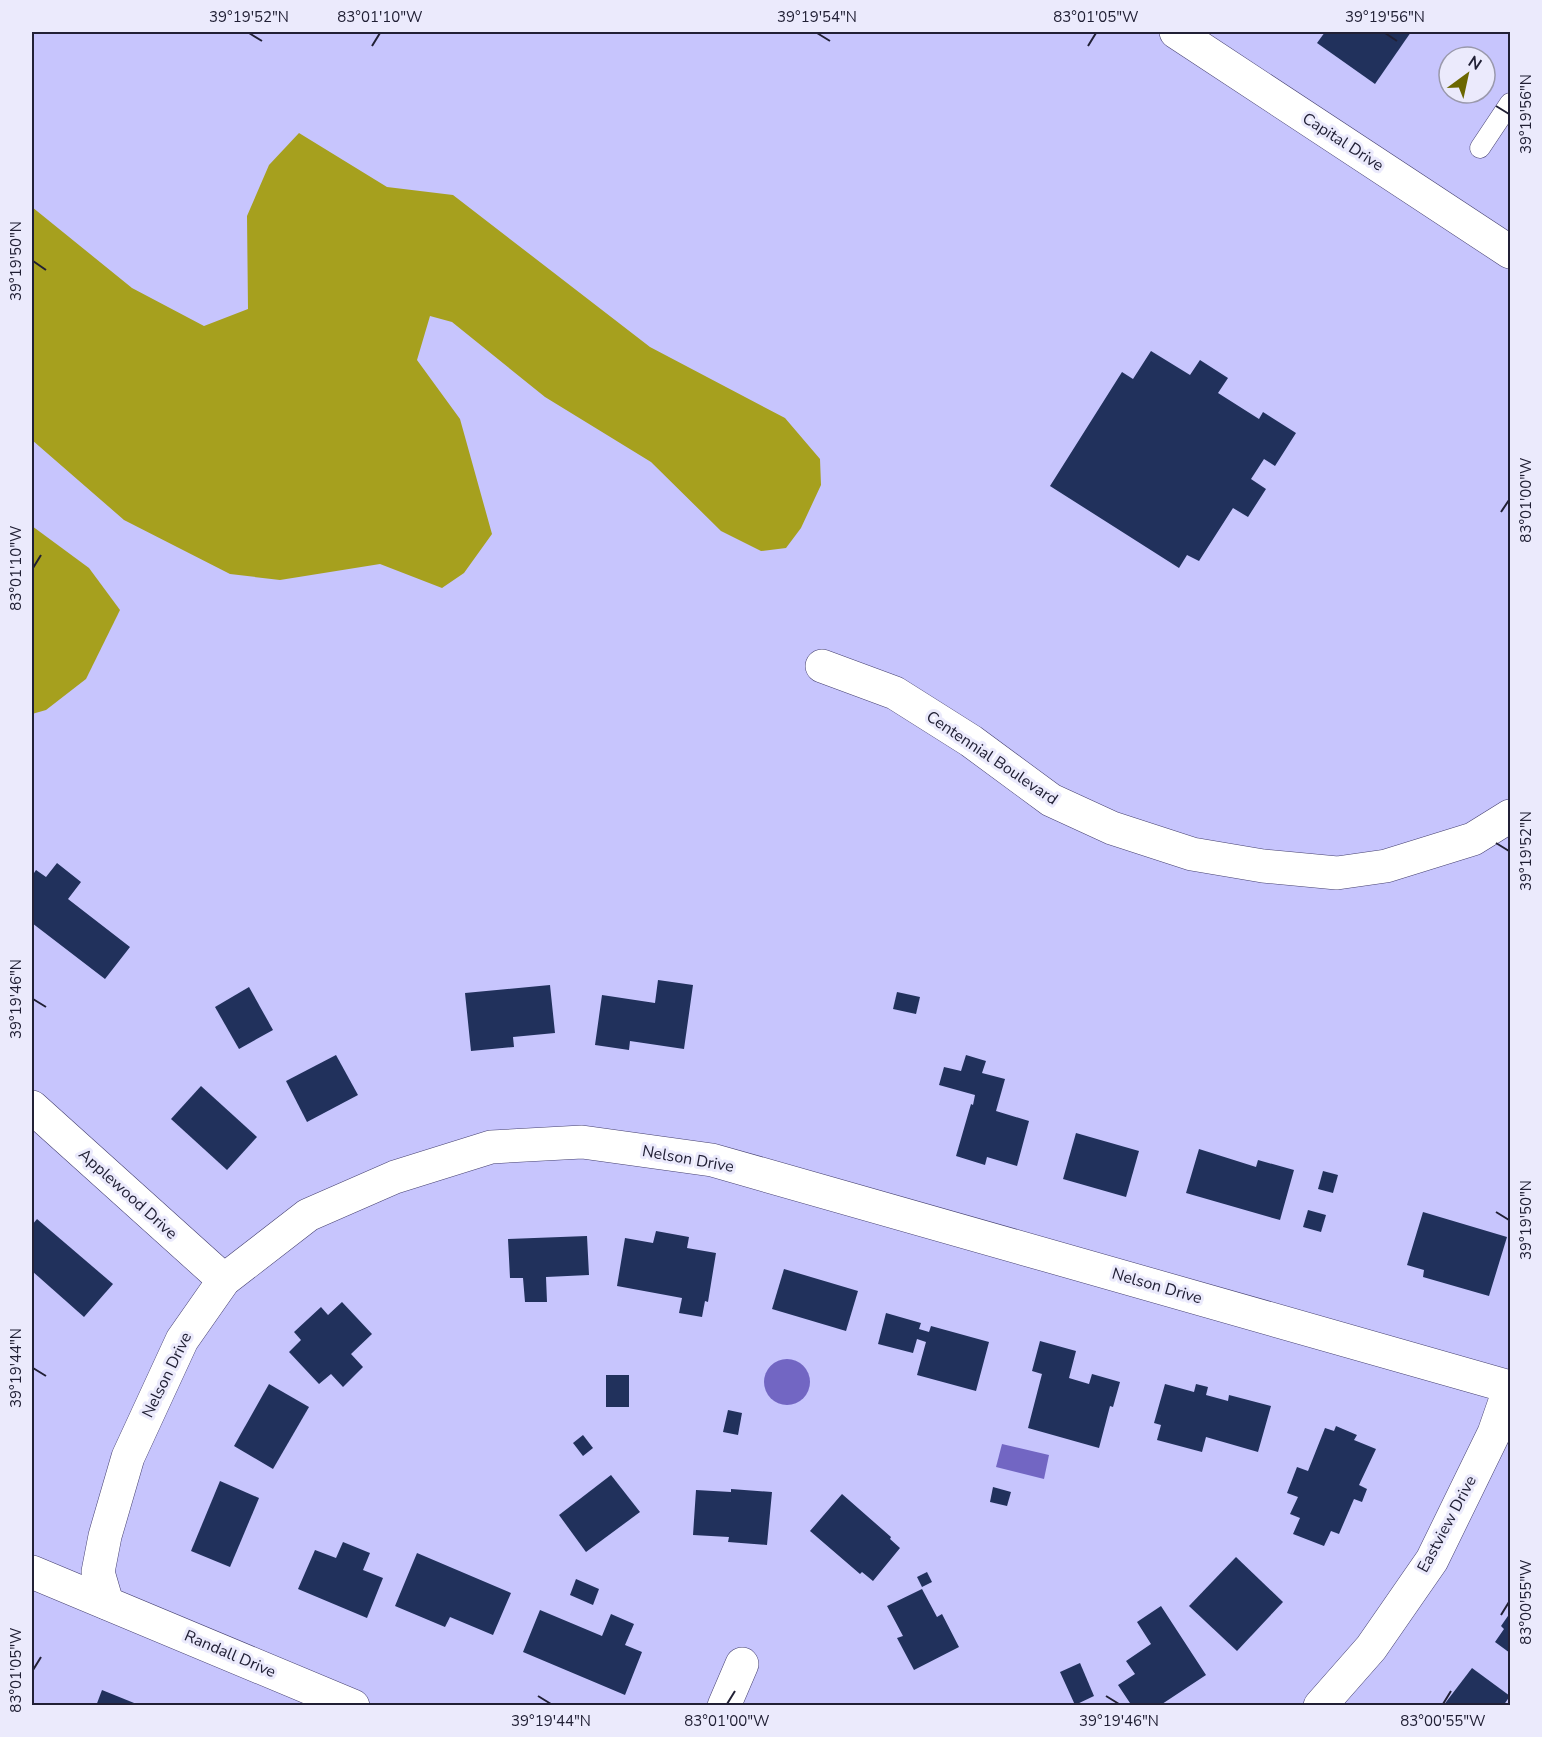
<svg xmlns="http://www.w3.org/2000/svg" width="1542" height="1737" viewBox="0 0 1542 1737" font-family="'Nunito Sans',sans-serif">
<rect width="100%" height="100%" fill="#c7c5fd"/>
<g fill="#a6a01e">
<path d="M299 133 387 187 453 195 650 347 785 418 820 459 821 485 801 528 786 548 761 551 721 531 651 462 545 397 452 322 430 316 417 360 460 419 492 534 464 573 442 588 380 564 280 580 230 574 124 520 32 440V207L132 288 204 326 248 309 247 216 269 165Z"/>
<path d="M32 526 89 568 120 610 86 679 46 710 32 714Z"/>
</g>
<g fill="#7266c3">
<circle cx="787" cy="1382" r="23"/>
<path d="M1002 1444 1049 1455 1044 1479 996 1467Z"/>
</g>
<g fill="#21315c">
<path d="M1325 32H1411L1375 84 1317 43Z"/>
<path d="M1151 351 1190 375 1200 360 1228 378 1218 393 1259 419 1263 412 1296 433 1275 466 1264 459 1251 479 1266 489 1248 517 1233 508 1199 561 1187 555 1179 568 1050 486 1122 372 1133 379Z"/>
<path d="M57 863 81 882 68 899 130 947 105 979 32 923V876L36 870 46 877Z"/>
<path d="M658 980 693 985 684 1049 630 1041 629 1050 595 1045 602 995 655 1003Z"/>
<path d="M550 985 555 1033 513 1037 514 1047 471 1051 465 993Z"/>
<path d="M249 987 273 1030 239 1049 215 1007Z"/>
<path d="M897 992 920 997 916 1014 893 1009Z"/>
<path d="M336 1055 358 1095 307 1122 286 1081Z"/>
<path d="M966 1055 986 1061 982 1073 1005 1079 996 1111 1029 1121 1017 1166 987 1157 985 1165 956 1156 971 1104 973 1105 975 1095 939 1085 944 1067 961 1071Z"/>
<path d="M201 1086 257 1137 227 1170 171 1119Z"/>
<path d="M1076 1133 1139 1151 1126 1197 1063 1179Z"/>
<path d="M1199 1149 1256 1167 1258 1160 1294 1170 1280 1220 1186 1193Z"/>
<path d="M1323 1171 1338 1175 1333 1193 1318 1189Z"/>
<path d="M1308 1210 1326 1215 1321 1232 1303 1227Z"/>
<path d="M1423 1212 1507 1237 1489 1296 1423 1277 1424 1270 1407 1265Z"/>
<path d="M37 1219 113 1284 84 1317 32 1271V1225Z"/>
<path d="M656 1231 689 1237 687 1248 716 1253 708 1302 705 1301 702 1317 679 1313 682 1298 617 1286 625 1238 653 1243Z"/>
<path d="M587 1236 589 1275 546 1277 547 1302H525L523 1278H510L508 1239Z"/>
<path d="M784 1269 858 1291 846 1331 772 1309Z"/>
<path d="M342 1302 372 1334 351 1354 363 1367 343 1387 331 1374 319 1384 289 1352 301 1340 294 1332 321 1307 328 1315Z"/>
<path d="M886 1313 921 1323 919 1329 929 1332 931 1326 989 1342 976 1391 917 1375 926 1342 917 1339 913 1353 878 1344Z"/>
<path d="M1040 1341 1076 1351 1069 1378 1089 1384 1092 1374 1120 1382 1113 1407 1110 1406 1099 1448 1028 1428 1042 1374 1032 1371Z"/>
<rect x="606" y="1375" width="23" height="32"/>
<path d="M269 1384 309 1407 273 1469 234 1446Z"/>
<path d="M1165 1384 1194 1392 1196 1384 1208 1387 1206 1395 1228 1401 1229 1395 1271 1406 1258 1452 1206 1437 1202 1452 1157 1440 1161 1425 1154 1423Z"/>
<path d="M728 1410 742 1413 738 1435 723 1432Z"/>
<path d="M1336 1426 1357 1435 1354 1440 1376 1449 1359 1485 1367 1489 1362 1502 1354 1499 1339 1534 1331 1531 1324 1546 1293 1534 1300 1518 1290 1514 1298 1497 1287 1493 1297 1467 1308 1471 1325 1428 1334 1431Z"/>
<path d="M583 1435 593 1448 583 1456 573 1443Z"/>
<path d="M611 1475 640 1512 586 1552 559 1515Z"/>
<path d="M220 1481 259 1498 230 1567 191 1551Z"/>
<path d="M993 1487 1011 1492 1007 1506 990 1502Z"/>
<path d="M731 1489 772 1492 767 1545 728 1542 729 1537 693 1535 696 1490 731 1492Z"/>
<path d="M842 1494 891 1537 890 1539 900 1548 873 1581 862 1572 860 1574 810 1531Z"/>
<path d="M343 1542 370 1553 363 1570 383 1578 367 1618 298 1589 315 1550 336 1558Z"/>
<path d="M417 1553 511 1593 493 1635 450 1617 445 1627 395 1606Z"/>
<path d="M1236 1557 1283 1602 1237 1651 1189 1606Z"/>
<path d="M927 1572 932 1582 922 1587 917 1577Z"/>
<path d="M576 1579 599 1589 593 1605 570 1595Z"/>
<path d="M922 1589 937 1617 942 1614 959 1647 914 1670 897 1638 903 1636 887 1606Z"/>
<path d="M1161 1606 1206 1675 1159 1706H1132L1118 1685 1135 1674 1126 1661 1151 1644 1137 1622Z"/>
<path d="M540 1610 602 1636 611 1614 634 1624 625 1645 642 1652 625 1695 523 1652Z"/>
<path d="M1510 1613V1653L1495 1642 1504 1629 1501 1626Z"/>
<path d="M1080 1663 1094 1696 1075 1705 1060 1672Z"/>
<path d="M1472 1668 1510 1696 1503 1706H1443Z"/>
<path d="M102 1690 139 1705V1706H96Z"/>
</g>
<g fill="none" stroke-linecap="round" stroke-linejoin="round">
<g stroke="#454070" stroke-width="21">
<path id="lane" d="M1480 148 1510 103"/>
</g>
<g stroke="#454070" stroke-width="34">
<g id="street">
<path d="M1176 32 1510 252"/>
<path d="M822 666 895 693 971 741 1051 800 1112 828 1192 854 1263 866 1337 873 1386 866 1473 839 1510 816"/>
<path d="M32 1107 224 1280"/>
<path d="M32 1572 353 1706"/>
<path d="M107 1603 98 1572 105 1536 128 1457 182 1340 224 1280 308 1215 395 1177 491 1147 582 1142 712 1160 1510 1387"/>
<path d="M724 1706 742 1664"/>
<path d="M1320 1706 1371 1648 1432 1560 1494 1433 1510 1387"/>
</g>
</g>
<use href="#lane" stroke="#fff" stroke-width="20"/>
<use href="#street" stroke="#fff" stroke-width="33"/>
</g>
<path fill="none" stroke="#212035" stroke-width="2" d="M249 33 262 41M817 33 830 41M1385 33 1397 41M372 46 380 33M1088 46 1096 33M1496 106 1509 114M33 261 46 270M1501 512 1509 500M33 568 41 555M1496 843 1509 851M33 999 46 1007M1496 1212 1509 1220M33 1368 46 1376M1501 1615 1509 1602M33 1670 41 1657M538 1696 551 1704M1106 1696 1119 1704M727 1704 735 1691M1443 1704 1451 1691"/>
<g text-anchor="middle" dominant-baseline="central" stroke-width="6" stroke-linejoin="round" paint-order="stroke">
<g font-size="16" fill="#212035" stroke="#ebeafc">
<text transform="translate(1343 142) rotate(33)">Capital Drive</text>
<text transform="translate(992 758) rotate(34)">Centennial Boulevard</text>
<text transform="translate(688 1159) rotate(10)">Nelson Drive</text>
<text transform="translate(128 1194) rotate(42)">Applewood Drive</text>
<text transform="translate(1157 1286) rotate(16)">Nelson Drive</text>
<text transform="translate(167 1375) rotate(-64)">Nelson Drive</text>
<text transform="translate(1447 1524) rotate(-62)">Eastview Drive</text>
<text transform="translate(230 1654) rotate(23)">Randall Drive</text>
</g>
</g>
<rect width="1542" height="1737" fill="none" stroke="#ebeafc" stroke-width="66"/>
<g transform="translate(1467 75) rotate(33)"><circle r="28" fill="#ebeafc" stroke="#9a99ac" stroke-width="1.5"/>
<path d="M0-4.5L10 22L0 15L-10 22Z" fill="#6b6700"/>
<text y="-9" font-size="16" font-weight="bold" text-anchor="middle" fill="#212035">N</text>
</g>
<rect x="33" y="33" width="1476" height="1671" fill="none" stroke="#212035" stroke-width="2"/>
<g font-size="15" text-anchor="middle" fill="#212035">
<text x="249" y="22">39°19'52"N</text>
<text x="380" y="22">83°01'10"W</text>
<text x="817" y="22">39°19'54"N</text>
<text x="1096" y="22">83°01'05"W</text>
<text x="1385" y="22">39°19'56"N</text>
<text transform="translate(1526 114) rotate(-90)" y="5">39°19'56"N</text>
<text transform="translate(16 261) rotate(-90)" y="5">39°19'50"N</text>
<text transform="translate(1526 500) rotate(-90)" y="5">83°01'00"W</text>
<text transform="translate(16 568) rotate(-90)" y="5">83°01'10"W</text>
<text transform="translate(1526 851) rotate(-90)" y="5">39°19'52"N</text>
<text transform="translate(16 999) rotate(-90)" y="5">39°19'46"N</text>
<text transform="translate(1526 1220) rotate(-90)" y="5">39°19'50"N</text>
<text transform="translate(16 1368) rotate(-90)" y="5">39°19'44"N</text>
<text transform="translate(1526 1602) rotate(-90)" y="5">83°00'55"W</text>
<text transform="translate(16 1670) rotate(-90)" y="5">83°01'05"W</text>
<text x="551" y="1726">39°19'44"N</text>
<text x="727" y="1726">83°01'00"W</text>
<text x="1119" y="1726">39°19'46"N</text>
<text x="1443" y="1726">83°00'55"W</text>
</g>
</svg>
